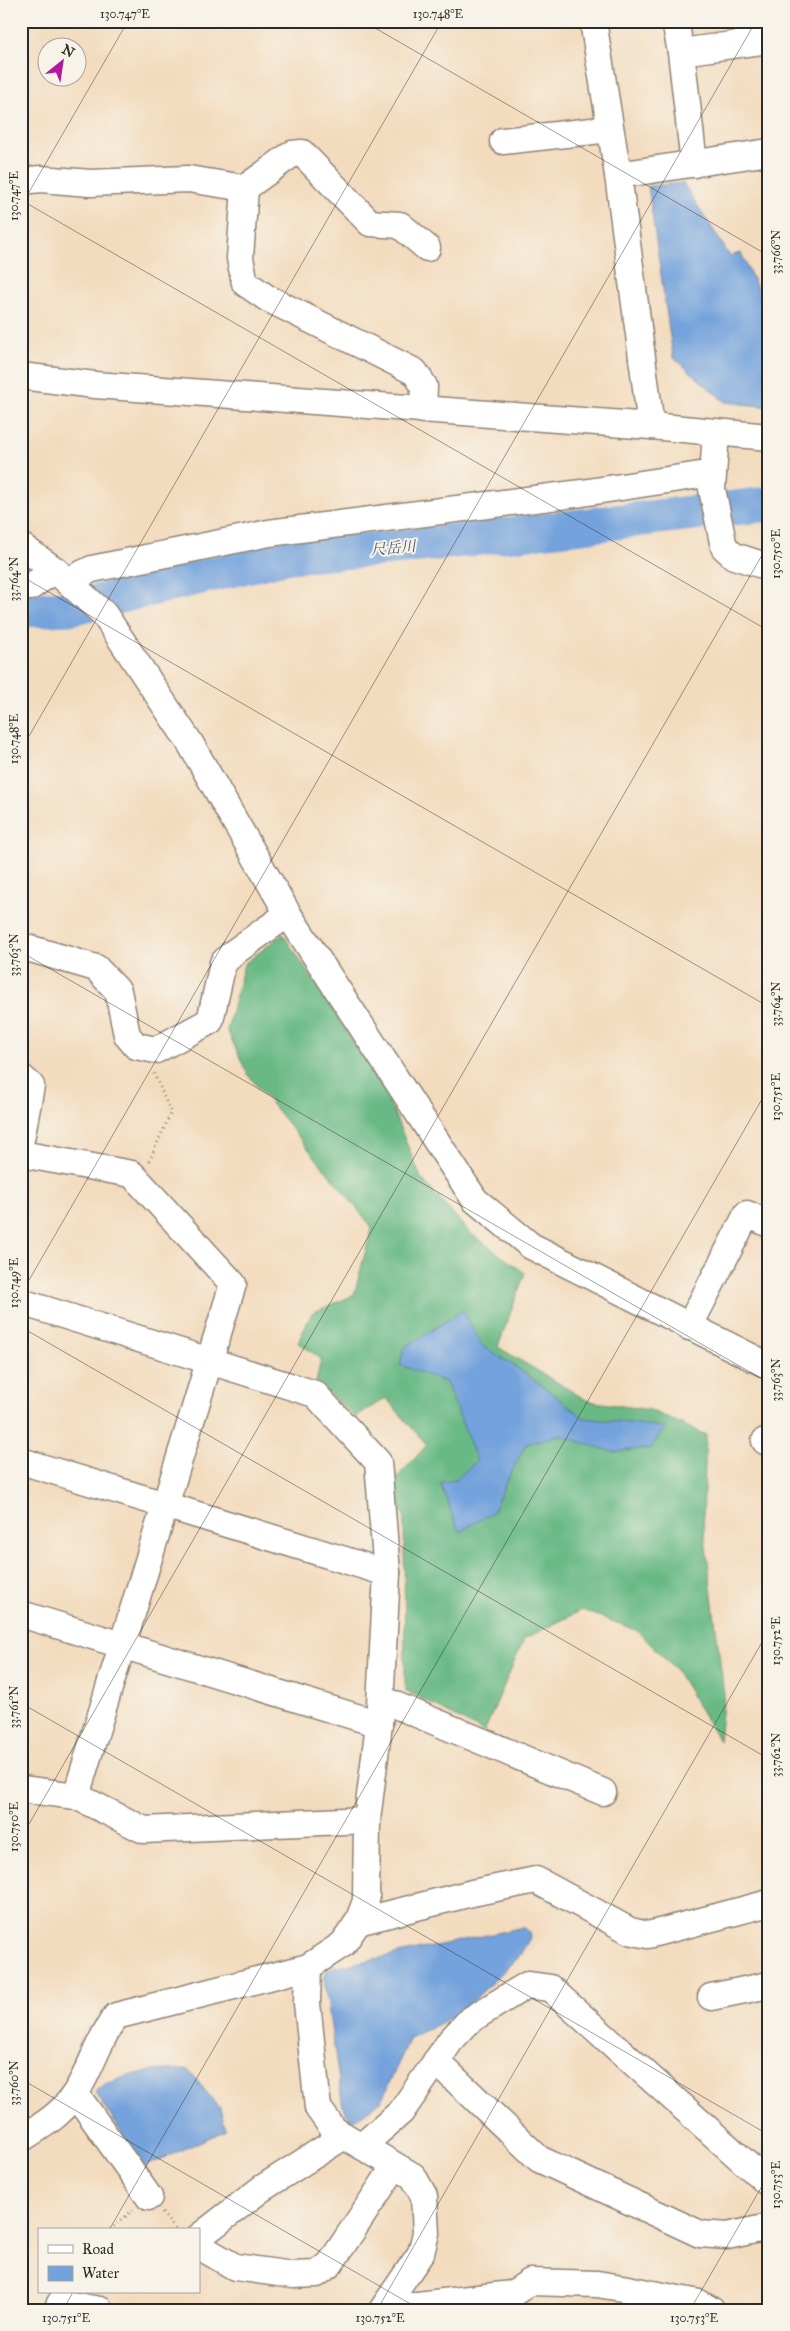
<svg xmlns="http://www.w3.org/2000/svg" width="790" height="2331" viewBox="0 0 790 2331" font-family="'IM FELL Great Primer','Noto Serif JP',serif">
<rect width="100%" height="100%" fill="#f7f3e8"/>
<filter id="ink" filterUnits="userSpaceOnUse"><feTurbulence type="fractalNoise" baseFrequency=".02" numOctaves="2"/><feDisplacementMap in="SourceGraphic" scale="10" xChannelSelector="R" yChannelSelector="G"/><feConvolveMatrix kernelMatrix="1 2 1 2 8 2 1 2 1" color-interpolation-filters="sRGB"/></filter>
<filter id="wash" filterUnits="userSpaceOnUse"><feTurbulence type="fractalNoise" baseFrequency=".0096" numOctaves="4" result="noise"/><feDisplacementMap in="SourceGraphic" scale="20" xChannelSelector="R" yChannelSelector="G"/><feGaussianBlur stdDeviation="1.12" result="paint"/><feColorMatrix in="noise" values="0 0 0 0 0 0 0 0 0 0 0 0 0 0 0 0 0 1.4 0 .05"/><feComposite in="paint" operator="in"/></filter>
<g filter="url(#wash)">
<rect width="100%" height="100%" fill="#f3dbbe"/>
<path fill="#69b985" stroke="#4a7258" d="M283 934 383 1087 421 1178 470 1233 525 1273 498 1347 588 1401 650 1410 706 1435 703 1521 724 1694 719 1741 676 1670 636 1630 582 1610 524 1639 484 1732 405 1690 404 1517 393 1482 427 1445 386 1398 355 1417 316 1382 321 1359 298 1342 312 1313 354 1295 372 1227 248 1075 227 1030 244 964Z"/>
<g fill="#73a2dc" stroke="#4f6684">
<path d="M683 183 730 256 741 253 762 299 767 314 769 329V407L725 402 673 357 648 186Z"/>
<path d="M463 1310 481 1345 525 1373 584 1418 665 1427 651 1448 613 1452 559 1435 526 1444 505 1484 492 1513 459 1532 440 1483 456 1479 477 1461 446 1382 400 1365 404 1348Z"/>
<path d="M524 1927 529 1932 530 1938 520 1955 475 1999 452 2017 410 2038 381 2101 352 2121 343 2108 324 1978 328 1969Z"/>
<path d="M187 2069 220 2108 226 2130 144 2167 95 2092C121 2072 155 2070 187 2069Z"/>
</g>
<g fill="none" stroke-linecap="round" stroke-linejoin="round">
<path stroke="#73a2dc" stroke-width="35" d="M21 610 70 608 289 556 394 548 769 504"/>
</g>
</g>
<g filter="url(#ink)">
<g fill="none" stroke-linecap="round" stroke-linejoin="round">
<g stroke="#8f8374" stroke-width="29">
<g id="minor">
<path d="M593 21 618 175 651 426"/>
<path d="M675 21 681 52 694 164"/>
<path d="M681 52 769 40"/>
<path d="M503 141 610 129"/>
<path d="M618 175 769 152"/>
<path d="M21 181 41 179 90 183 188 179 245 188 292 154 302 153 370 223 400 225 427 248"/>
<path d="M245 188 240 258 245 283 267 298 415 372 424 386 423 410"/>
<path d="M21 376 95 385 651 426 769 437"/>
<path d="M716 433 712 489 724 547 734 556 769 567"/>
<path d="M21 546 55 570 104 614 190 743 288 914 475 1200 531 1246 769 1366"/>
<path d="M67 581 92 569 269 533 582 493 713 473"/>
<path d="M21 587H30L55 570"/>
<path d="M21 946 96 968 118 991 127 1035 136 1046 156 1050 210 1021 223 963 233 953 288 914"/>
<path d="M21 1077 31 1086 21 1139"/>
<path d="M21 1154 132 1174 233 1284 76 1796"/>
<path d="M21 1302 315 1394 378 1462 387 1573 379 1724 367 1820 366 1901 358 1922 343 1944 308 1967 116 2016C97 2041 90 2074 72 2098 59 2116 40 2127 21 2139"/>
<path d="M689 1327 747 1214 769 1224"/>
<path d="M765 1441 769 1443"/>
<path d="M21 1461 387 1573"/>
<path d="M21 1614 379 1724"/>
<path d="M381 1699 603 1792"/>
<path d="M21 1789 76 1796 144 1830 367 1820"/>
<path d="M358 1922 472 1893 536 1880 630 1931 648 1935 769 1903"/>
<path d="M308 1967 307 2003 318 2108 334 2130 413 2176 424 2196 426 2233 421 2253 382 2310"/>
<path d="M711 1997 769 1985"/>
<path d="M436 2061 539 2159 700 2234 727 2236 769 2227"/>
<path d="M73 2098 83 2104 149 2197"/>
<path d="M362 2146 401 2112 451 2040 470 2020 527 1985 550 1988 769 2184"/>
<path d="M199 2237 261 2189 344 2136"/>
<path d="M199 2246 235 2267 293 2275 317 2274 330 2264 395 2166"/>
<path d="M387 2304 409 2306 512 2294 530 2282 597 2284 622 2288 699 2303 711 2310"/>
<path d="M57 2310 60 2303 100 2310"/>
</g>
</g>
<g stroke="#8f8374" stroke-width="3" stroke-dasharray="1 4" stroke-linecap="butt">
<path d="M149 1161 171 1113 153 1071"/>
<path d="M162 2213 176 2230"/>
<path d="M110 2230 133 2210"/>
</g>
<use href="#minor" stroke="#fff" stroke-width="26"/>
</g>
</g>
<path fill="none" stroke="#2b2b2b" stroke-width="1" stroke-opacity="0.45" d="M363 21 769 256M21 200 769 631M21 206 128 21M21 576 769 1007M21 750 442 21M21 952 769 1383M21 1294 756 21M21 1327 769 1759M21 1703 769 2135M21 1838 769 543M21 2079 421 2310M109 2230 769 1087M63 2310 73 2292M377 2310 769 1630M690 2310 769 2174"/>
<g text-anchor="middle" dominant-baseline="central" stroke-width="4" stroke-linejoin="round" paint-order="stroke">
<g font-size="15" font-style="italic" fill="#445569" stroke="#f7f3e8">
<text transform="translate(393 548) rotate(-5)">尺岳川</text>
</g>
</g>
<rect width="790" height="2331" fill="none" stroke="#f7f3e8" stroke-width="55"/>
<rect x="38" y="2228" width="162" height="65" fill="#f7f3e8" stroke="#a5a39c"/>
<rect x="48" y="2245" width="25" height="8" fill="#ffffff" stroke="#a5a39c"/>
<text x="82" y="2254" font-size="15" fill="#2b2b2b">Road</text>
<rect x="48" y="2266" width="25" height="15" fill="#73a2dc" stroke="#a5a39c"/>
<text x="82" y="2278" font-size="15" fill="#2b2b2b">Water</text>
<g transform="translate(62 62) rotate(30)"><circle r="24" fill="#f7f3e8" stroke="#a5a39c"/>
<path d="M0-4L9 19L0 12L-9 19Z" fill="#b5179e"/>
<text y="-8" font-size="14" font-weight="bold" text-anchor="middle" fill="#2b2b2b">N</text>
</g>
<rect x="28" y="28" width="734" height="2276" fill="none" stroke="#2b2b2b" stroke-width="2"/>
<g font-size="12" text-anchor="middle" fill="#2b2b2b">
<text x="125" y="18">130.747°E</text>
<text x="438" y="18">130.748°E</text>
<text transform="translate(14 196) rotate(-90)" y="4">130.747°E</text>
<text transform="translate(776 252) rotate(-90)" y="4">33.766°N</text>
<text transform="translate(776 554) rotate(-90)" y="4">130.750°E</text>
<text transform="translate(14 579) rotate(-90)" y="4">33.764°N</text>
<text transform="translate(14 739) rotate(-90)" y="4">130.748°E</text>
<text transform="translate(14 955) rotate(-90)" y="4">33.763°N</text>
<text transform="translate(776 1004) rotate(-90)" y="4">33.764°N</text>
<text transform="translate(776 1097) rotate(-90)" y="4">130.751°E</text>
<text transform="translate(14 1283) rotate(-90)" y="4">130.749°E</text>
<text transform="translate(776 1380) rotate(-90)" y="4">33.763°N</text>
<text transform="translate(776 1641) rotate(-90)" y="4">130.752°E</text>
<text transform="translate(14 1707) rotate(-90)" y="4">33.761°N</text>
<text transform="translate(776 1755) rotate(-90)" y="4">33.762°N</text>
<text transform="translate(14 1827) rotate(-90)" y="4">130.750°E</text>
<text transform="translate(14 2083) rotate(-90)" y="4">33.760°N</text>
<text transform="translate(776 2185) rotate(-90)" y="4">130.753°E</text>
<text x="66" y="2322">130.751°E</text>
<text x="380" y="2322">130.752°E</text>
<text x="694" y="2322">130.753°E</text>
</g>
</svg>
